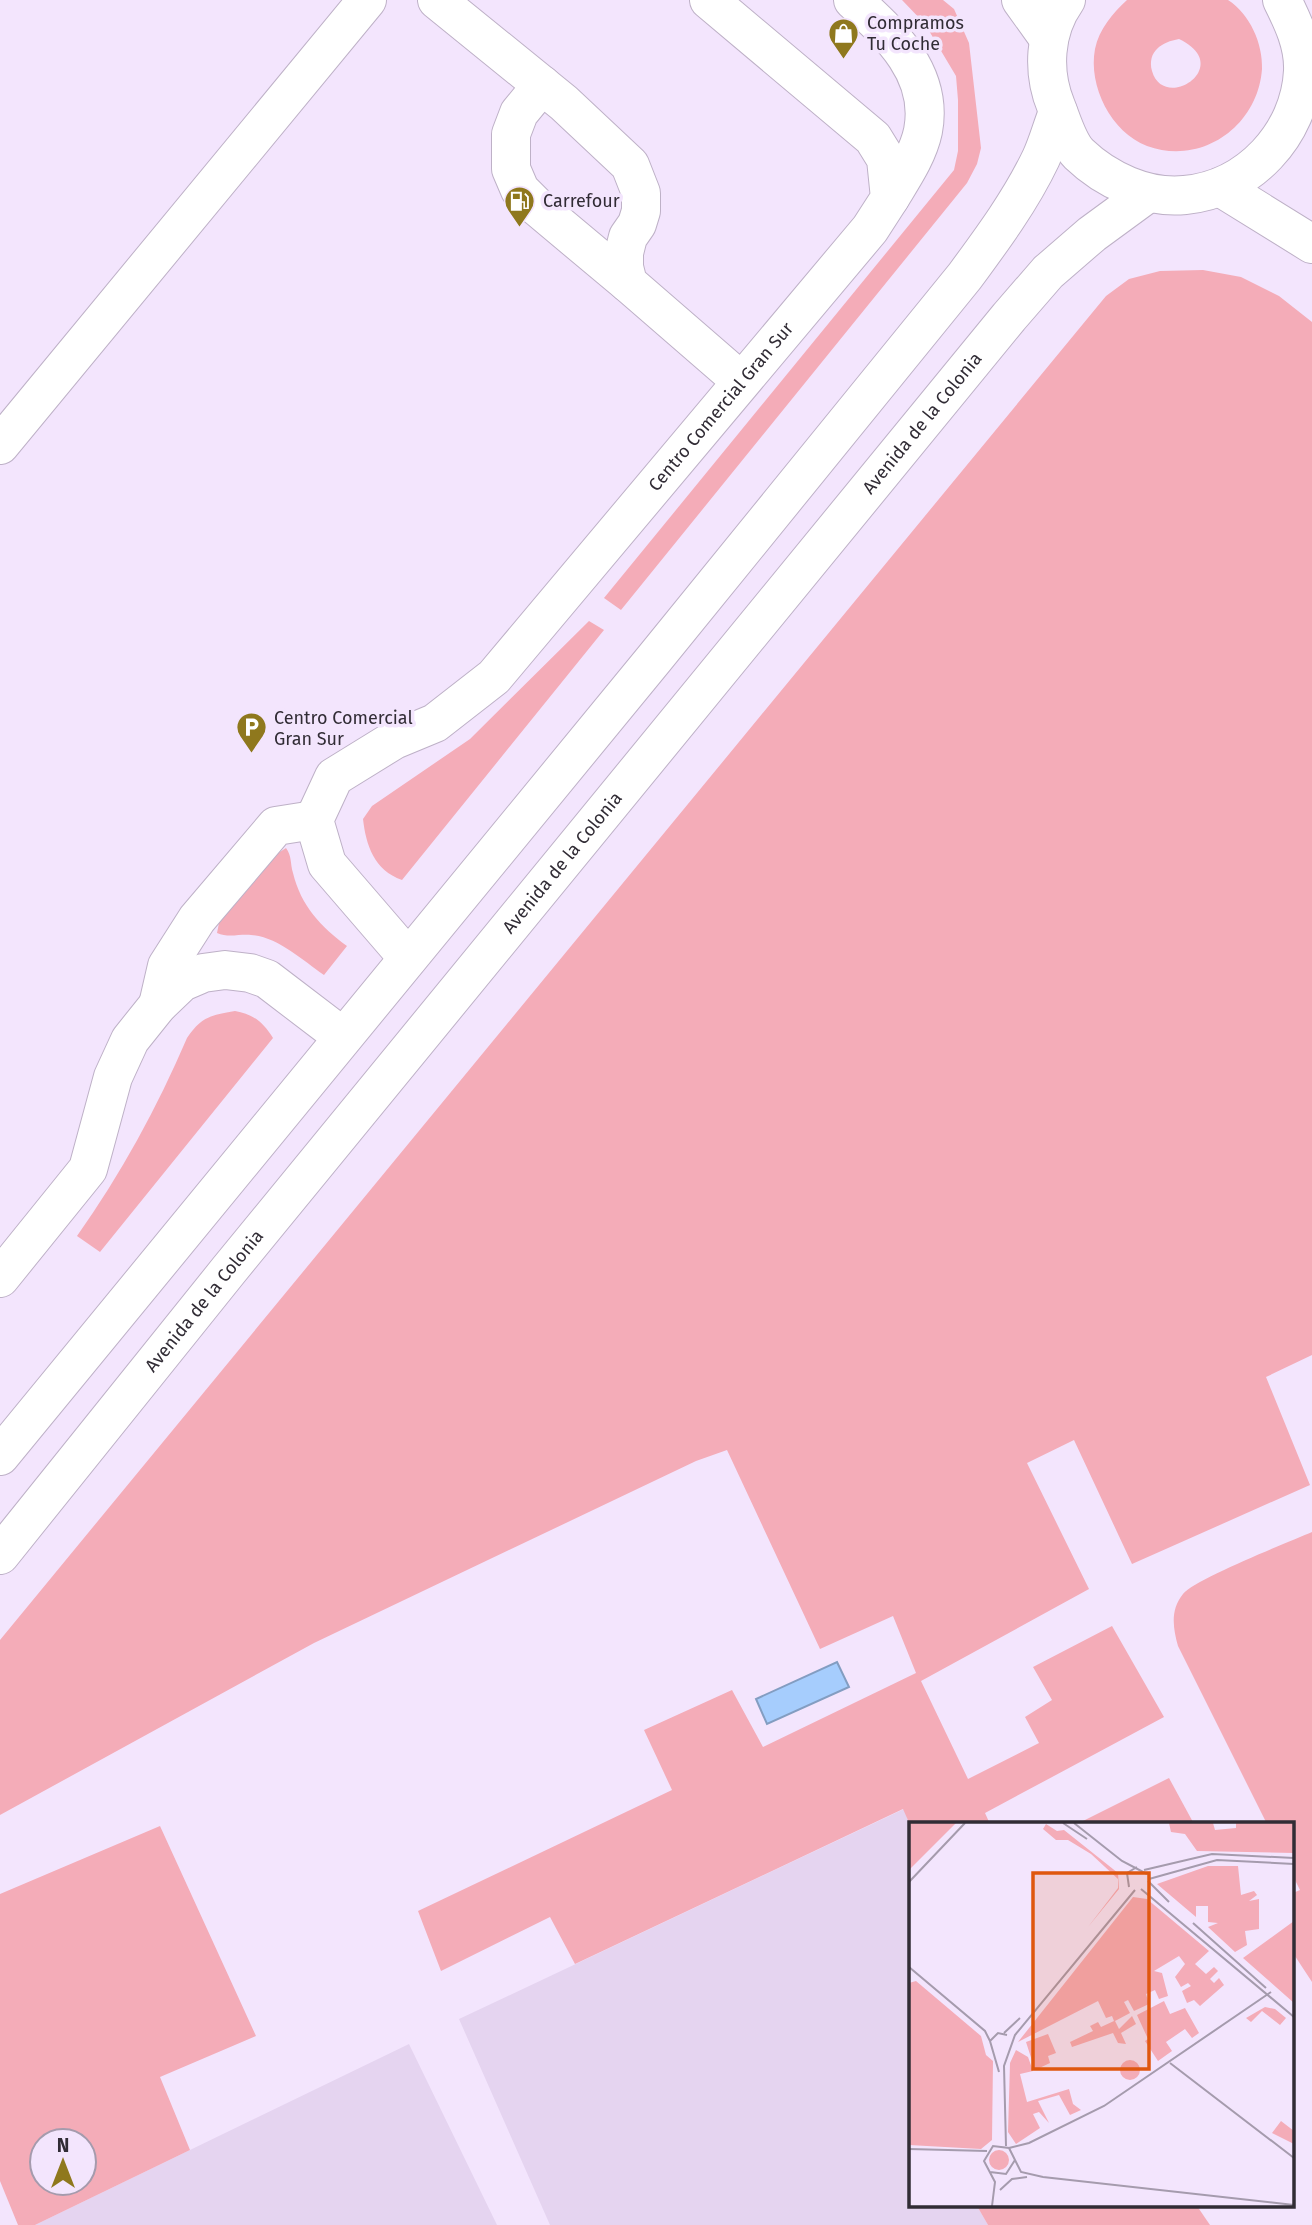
<svg xmlns="http://www.w3.org/2000/svg" width="1312" height="2225" font-family="'Fira Sans',sans-serif">
	<style>
		.built { fill: #e5d4f0 }
		.green { fill: #f4acb8; fill-rule: evenodd }
		.water { fill: #a6cdfd; stroke: #839dc1; stroke-width: 2 }
		.lines { fill: none; stroke-linecap: round; stroke-linejoin: round }
		.minor-casing { stroke: #beb1c7; stroke-width: 40 }
		.major-casing { stroke: #beb1c7; stroke-width: 40 }
		.minor { stroke: #fff; stroke-width: 38 }
		.major { stroke: #fff; stroke-width: 38 }
		.labels { text-anchor: middle; stroke-width: 7; stroke-linejoin: round; paint-order: stroke }
		.poi-label { font-size: 18px; fill: #312c35; stroke: #f3e5fd; text-anchor: start }
		.street-label { font-size: 18px; fill: #312c35; stroke: #f3e5fd }
		.inset-road { fill: none; stroke: #a59bad; stroke-width: 2 }
		.view { fill: #df570e; fill-opacity: 0.15; stroke: #df570e; stroke-width: 3.5 }
		.inset-edge { fill: none; stroke: #312c35; stroke-width: 3.5 }
	</style>
	<rect width="100%" height="100%" fill="#f3e5fd"/>
	<g class="built">
		<polygon points="904,1809 911,1827 911,2206 977,2206 988,2225 550,2225 459,2019"/>
		<polygon points="409,2044 497,2225 35,2225 190,2150"/>
	</g>
	<g class="green">
		<polygon points="902,0 943,0 954,9 969,43 981,148 977,164 967,183 621,610 604,598 954,170 958,151 958,100 956,76 925,24"/>
		<path d="M1127,0h101c22,14 35,44 34,69 -4,57 -60,97 -115,77 -36,-14 -59,-60 -52,-97 4,-20 18,-36 32,-49zM1179,39c57,27 -15,74 -27,32 -5,-20 10,-29 27,-32z"/>
		<polygon points="1203,270 1241,277 1279,296 1312,322 1312,1355 1266,1377 1310,1485 1132,1564 1074,1440 1027,1463 1089,1589 921,1681 968,1779 1039,1743 1025,1717 1052,1700 1033,1667 1112,1626 1164,1717 985,1813 990,1824 911,1824 911,1827 903,1809 575,1964 550,1917 441,1971 418,1911 672,1790 644,1730 732,1690 763,1747 916,1673 893,1616 820,1649 727,1450 696,1461 314,1643 0,1815 0,1640 1106,296 1129,279 1160,271"/>
		<path d="M589,621l15,9 -202,250c-28,-10 -36,-35 -39,-61l9,-13 98,-67z"/>
		<path d="M286,848c6,8 4,15 7,25 8,33 28,54 54,73l-23,29c-22,-15 -46,-38 -73,-40 -12,-1 -23,3 -34,-2l2,-10 53,-66z"/>
		<path d="M235,1011c18,3 28,11 38,27l-173,214 -23,-16c44,-62 80,-128 110,-198 14,-21 24,-23 48,-27z"/>
		<path d="M1312,1532v450l-19,-29v-60l7,-3 -7,-14v-52h-26l-89,-178c-5,-18 -8,-36 5,-52 12,-15 106,-52 129,-62z"/>
		<polygon points="1169,1778 1194,1824 1077,1824"/>
		<path d="M160,1826l96,210 -96,41 30,73 -155,75h-17l-18,-44v-287zM42,2141h42v42h-42z"/>
		<polygon points="977,2206 1197,2206 1210,2225 988,2225"/>
	</g>
	<polygon class="water" points="837,1662 849,1687 767,1724 756,1699"/>
	<g class="lines">
		<defs>
			<g id="minor">
				<polyline points="437,0 564,103 630,165 641,193 641,211 637,224 628,237 624,253 624,267 628,283 741,381"/>
				<path d="M853,0c38,34 81,74 70,131 -5,24 -21,47 -33,67"/>
				<polyline points="542,85 519,113 511,134 511,169 520,190 536,206 628,283"/>
				<polyline points="0,445 367,0"/>
				<path id="s1" d="M408,958l-81,-94 -13,-44 20,-43 60,-37 41,-17 59,-46 376,-448 20,-31 -4,-39 -13,-21 -164,-138"/>
				<polyline points="158,1005 167,966 197,919 276,826 314,820"/>
				<polyline points="0,1278 88,1169 113,1077 130,1040 158,1005 182,982 203,973 225,970 250,973 267,979 343,1037"/>
			</g>
			<g id="major">
				<polyline points="1021,0 1049,39"/>
				<path d="M1066,0c-22,31 -24,72 -10,106 6,15 12,37 23,48 27,26 68,45 106,41 64,-6 115,-61 118,-124 1,-26 -10,-49 -21,-71"/>
				<polyline points="1220,187 1312,244"/>
				<path d="M0,1456l654,-797 311,-383c28,-38 56,-76 76,-118 7,-15 11,-31 17,-46"/>
				<path id="s2" d="M0,1555l228,-284 781,-954 39,-45 44,-38 56,-41"/>
			</g>
		</defs>
		<use href="#minor" class="minor-casing"/>
		<use href="#major" class="major-casing"/>
		<use href="#minor" class="minor"/>
		<use href="#major" class="major"/>
	</g>
	<defs>
		<symbol id="shop-pin" viewBox="-11 -11 22 30"><path d="M0 17L-7.5 6A9.5 9.5 0 1 1 7.5 6Z" fill="#8f781d" stroke="#f3e5fd"/><path d="M-5-2.5h2.3a2.7 3.5 0 0 1 5.4 0H5L5.5 6h-11ZM-1.5-2.5h3a1.5 2.3 0 0 0-3 0Z" fill="#fff"/></symbol>
		<symbol id="fuel-pin" viewBox="-11 -11 22 30"><path d="M0 17L-7.5 6A9.5 9.5 0 1 1 7.5 6Z" fill="#8f781d" stroke="#f3e5fd"/><path d="M-5.5-6h7V0h2V4h1.3V-2.5L3-4.5l.8-.8L6-3V5H2.5V1h-1V6h-7ZM-4.2-4.7v3.2H.2V-4.7Z" fill="#fff"/></symbol>
		<symbol id="parking-pin" viewBox="-11 -11 22 30"><path d="M0 17L-7.5 6A9.5 9.5 0 1 1 7.5 6Z" fill="#8f781d" stroke="#f3e5fd"/><path d="M-3.5-5.5H1a3.5 3.5 0 0 1 0 7H-1V5.5H-3.5ZM-1-3.4V-.6H.8a1.4 1.4 0 0 0 0-2.8Z" fill="#fff"/></symbol>
	</defs>
	<g fill-rule="evenodd">
		<use href="#shop-pin" x="826" y="16" width="35" height="47"/>
		<use href="#fuel-pin" x="502" y="184" width="35" height="47"/>
		<use href="#parking-pin" x="234" y="710" width="35" height="47"/>
	</g>
	<g class="labels">
		<g class="poi-label">
			<text x="867" y="29">Compramos<tspan x="867" dy="21">Tu Coche</tspan></text>
			<text x="543" y="207">Carrefour</text>
			<text x="274" y="724">Centro Comercial<tspan x="274" dy="21">Gran Sur</tspan></text>
		</g>
		<g class="street-label">
			<text dy="6" stroke="none"><textPath href="#s1" startOffset="760">Centro Comercial Gran Sur</textPath></text>
			<text dy="6" stroke="none"><textPath href="#s2" startOffset="1460">Avenida de la Colonia</textPath></text>
			<text dy="6" stroke="none"><textPath href="#s2" startOffset="892">Avenida de la Colonia</textPath></text>
			<text dy="6" stroke="none"><textPath href="#s2" startOffset="326">Avenida de la Colonia</textPath></text>
		</g>
	</g>
	<g transform="translate(909 1822)">
		<rect width="385" height="385" fill="#f3e5fd"/>
		<path d="M0,1h47l-47,47zM260,1h44l2,7 21,-2v-5h58v30l-97,-2 -12,-17 -14,-2zM137,2l11,7 7,-1 54,43 1,16 -31,38 30,-39v-9l-27,-25 -23,-14h-12l-13,-11zM299,44h30l3,29 13,-4 3,4 -8,6 10,-2v30l-14,2 2,14 -12,7 -27,-25 10,-4 -10,-1v-16h-12v11l-39,-33zM224,75l14,2 62,52 -14,13 11,10 8,-7 4,4 -8,8 4,4 5,-5 5,7 -24,21 -6,-6 -7,3 -5,-12 9,-5 -3,-3 -7,4 -6,-10 10,-13 -6,-8 -25,15 8,2 6,23 -9,3 -4,-9 -9,4 3,10 -15,7 -6,-11 -4,2 6,11 -15,8 4,8 13,-13 4,8 -15,9 5,11 -8,-1 -5,-10 -41,14 -2,-5 23,-11 -3,-5 8,-4 3,5 13,-6 -2,-5 -6,2 -8,-17 -80,41zM385,99v82l-51,-45zM7,159l65,55 5,19 7,6 -1,79 -11,9 -72,-4v-162zM255,179l6,13 15,-6 14,25 -7,5 -7,-9 -19,13 6,9 -14,10 -13,-20 3,-2 -11,-24zM356,185l10,2 11,9 -6,7 -18,-14 -11,11 -5,-4zM139,212l8,19 -8,3 2,7 -15,7 -9,-28zM107,228l12,7 5,14 -13,3 7,28 42,-13 4,15 8,6 -11,5 -11,-20 -21,6 11,22 -10,-11 -6,2 7,14 -24,16 -8,-12 2,-69zM211 248a10 10 0 1 1 20 0a10 10 0 1 1-20 0ZM372,299l13,10v13l-22,-11zM80 338a10 10 0 1 1 20 0a10 10 0 1 1-20 0Z" fill="#f4acb8"/>
		<path class="inset-road" d="M154,1l24,16M165,1l48,38 25,13M235,48l68,-16 82,4M240,57l68,-19 77,4M239,59l21,21M0,60l56,-59M220,65l-2,-14 10,-6M232,67l153,128M284,101l73,65M0,145l76,64 5,10M95,211l16,-15M261,241l124,95M90,250l-9,-31 8,-8 9,2M97,324l-2,-80 11,-31 120,-145M100,326l20,-5 75,-37 167,-114M0,327l78,2M81,350l16,2 9,-14M134,355l251,28M91,368l12,-11 15,-2M83,384l3,-24 -11,-21 9,-15 16,2 12,24 22,5"/>
		<path class="view" d="M124,51h116v196h-116z"/>
		<rect width="385" height="385" class="inset-edge"/>
	</g>
	<g transform="translate(63 2162)"><circle r="33" fill="#f3e5fd" stroke="#a59bad" stroke-width="2"/>
	<path d="M0-5L12 26L0 18L-12 26Z" fill="#8f781d"/>
	<text y="-10" font-size="19" font-weight="bold" text-anchor="middle" fill="#312c35">N</text>
	</g>
</svg>
